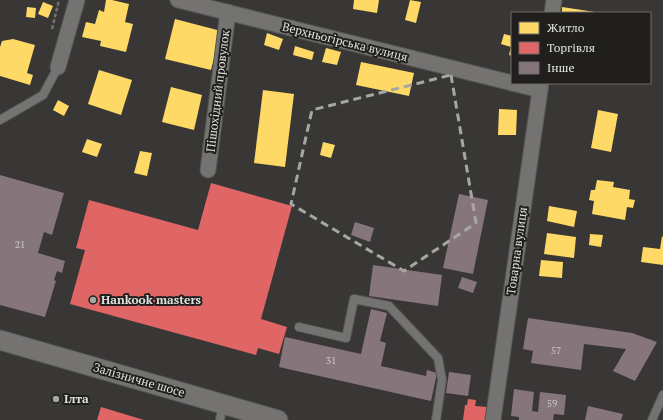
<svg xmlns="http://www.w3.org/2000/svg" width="663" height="420" font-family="'PT Serif',serif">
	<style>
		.homes { fill: #ffd966 }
		.shops { fill: #e06666 }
		.building { fill: #86757b }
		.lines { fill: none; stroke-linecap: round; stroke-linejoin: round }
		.service-casing { stroke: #565554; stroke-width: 10 }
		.minor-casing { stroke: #565554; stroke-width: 17 }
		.tertiary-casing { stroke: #565554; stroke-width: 21 }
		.path { stroke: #70706f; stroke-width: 2.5; stroke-dasharray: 4 2; stroke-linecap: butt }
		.service { stroke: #747371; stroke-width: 8 }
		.minor { stroke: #747371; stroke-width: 15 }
		.tertiary { stroke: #747371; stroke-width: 19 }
		.marked { fill: none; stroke: #a6a6a3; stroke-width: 3; stroke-dasharray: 8 5; stroke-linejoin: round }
		.poi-dot { fill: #a6a6a3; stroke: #201f1d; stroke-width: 1.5 }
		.labels { text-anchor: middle; stroke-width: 4; stroke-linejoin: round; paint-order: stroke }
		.number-label { font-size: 10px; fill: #cac6c5 }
		.street-label { font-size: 12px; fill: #e1e1de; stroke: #201f1d }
		.poi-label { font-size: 12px; font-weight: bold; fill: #e1e1de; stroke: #201f1d; text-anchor: start }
	</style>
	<rect width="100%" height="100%" fill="#383735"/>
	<g class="homes">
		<polygon points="106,0 112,0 129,4 125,22 133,24 126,52 100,46 101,41 82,37 86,22 95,24 99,10 104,12"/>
		<polygon points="354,0 379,0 377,13 353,9"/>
		<polygon points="410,0 421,2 416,23 405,20"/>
		<polygon points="43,2 53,6 48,18 38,14"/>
		<polygon points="27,7 36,8 35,18 26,17"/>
		<polygon points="562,7 595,12 595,13 562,13"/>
		<polygon points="175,19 221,31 211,70 165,59"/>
		<polygon points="267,33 283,39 279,50 264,45"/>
		<polygon points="504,34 512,36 512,56 509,55 511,47 501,44"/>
		<polygon points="13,39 35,45 27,73 33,75 30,85 0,76 0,47 2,41"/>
		<polygon points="295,46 314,52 312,60 293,55"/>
		<polygon points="326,48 341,52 337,65 322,62"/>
		<polygon points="361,62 414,73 409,96 356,85"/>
		<polygon points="99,70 132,80 121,115 88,104"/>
		<polygon points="171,87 202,95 194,130 162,122"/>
		<polygon points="263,90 294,94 285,167 254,163"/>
		<polygon points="58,100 69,106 64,116 53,110"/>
		<polygon points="499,109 517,110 516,135 498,135"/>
		<polygon points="598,110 618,114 611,152 591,148"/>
		<polygon points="87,139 102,144 97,157 82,152"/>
		<polygon points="323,142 335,145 331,158 320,155"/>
		<polygon points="140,151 152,153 147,176 134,173"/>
		<polygon points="597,180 614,182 613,187 630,190 629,199 635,200 633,208 627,207 625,220 592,214 594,201 589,200 591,190 595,190"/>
		<polygon points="549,206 577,211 574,227 547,221"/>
		<polygon points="547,233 576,237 574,258 544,254"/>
		<polygon points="590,234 603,235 601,247 589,245"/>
		<polygon points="662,236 663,237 663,265 641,262 643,247 660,249"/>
		<polygon points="541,260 563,262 562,278 539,276"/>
	</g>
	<g class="shops">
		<polygon points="211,183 292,206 261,319 287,327 279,354 258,348 256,355 70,304 85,250 76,248 89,200 198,230"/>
		<polygon points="468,399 476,400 475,406 487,407 485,420 463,420 465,405 467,405"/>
		<polygon points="101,407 144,420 97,420"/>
	</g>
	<g class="building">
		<polygon points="0,175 64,193 52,235 44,232 38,253 65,261 62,273 57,271 54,280 56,281 45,317 0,305"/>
		<polygon points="459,194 488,200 473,274 443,268"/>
		<polygon points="355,222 374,228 370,242 351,235"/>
		<polygon points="373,265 442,275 438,306 369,296"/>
		<polygon points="462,277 477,282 473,293 458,288"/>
		<polygon points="371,309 387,313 380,341 386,343 381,366 426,376 427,370 437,373 431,401 279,367 285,337 361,354"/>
		<polygon points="528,318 632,333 657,342 635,381 613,371 626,349 584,344 581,370 531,363 533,351 523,349"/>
		<polygon points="449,372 471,375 468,396 446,393"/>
		<polygon points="514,389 534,392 532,411 538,412 540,392 566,395 564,415 554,414 553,420 519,420 519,417 511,416"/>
		<polygon points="588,406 623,414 621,420 585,420"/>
	</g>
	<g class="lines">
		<defs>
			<g id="service">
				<polyline points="0,120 43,95 58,67"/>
				<polyline points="299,327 346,338 354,299 389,306 438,358 442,380 436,420"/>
				<polyline points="220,420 223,404"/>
				<polyline points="652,420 663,395"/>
			</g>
			<g id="minor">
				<polyline points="178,0 512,83"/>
				<polyline points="552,13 554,0"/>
				<polyline points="58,67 77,0"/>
				<polyline points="512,83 540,90"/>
				<polyline points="208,170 228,12"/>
				<polyline points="493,420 541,83"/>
			</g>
			<polyline id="tertiary" points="0,340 278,420"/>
		</defs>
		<use href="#service" class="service-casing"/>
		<use href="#minor" class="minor-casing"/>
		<use href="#tertiary" class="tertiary-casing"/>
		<polyline class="path" points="52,29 59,0"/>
		<use href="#service" class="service"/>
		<use href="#minor" class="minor"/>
		<use href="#tertiary" class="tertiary"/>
	</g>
	<path class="marked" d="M451,75l25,148 -72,48 -113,-67 21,-94z"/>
	<g class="poi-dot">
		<circle cx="93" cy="300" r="4"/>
		<circle cx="56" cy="399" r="4"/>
	</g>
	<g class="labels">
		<g class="number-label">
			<text x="20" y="248">21</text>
			<text x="556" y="354">57</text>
			<text x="331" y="364">31</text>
			<text x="552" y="407">59</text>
		</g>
		<g class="street-label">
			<text transform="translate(345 42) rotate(14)" y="4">Верхньогірська вулиця</text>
			<text transform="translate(218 91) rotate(-83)" y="4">Пішохідний провулок</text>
			<text transform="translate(517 251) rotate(-82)" y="4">Товарна вулиця</text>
			<text transform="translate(139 380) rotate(16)" y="4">Залізничне шосе</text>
		</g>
		<g class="poi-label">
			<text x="101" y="304">Hankook masters</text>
			<text x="64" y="403">Ілта</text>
		</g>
	</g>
	<rect x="511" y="12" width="140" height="72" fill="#201f1d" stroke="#6d6d6a"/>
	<rect x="519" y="22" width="20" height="12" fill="#ffd966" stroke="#6d6d6a"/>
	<text x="547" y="32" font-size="12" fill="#e1e1de">Житло</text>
	<rect x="519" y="42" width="20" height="12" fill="#e06666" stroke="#6d6d6a"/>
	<text x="547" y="52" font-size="12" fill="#e1e1de">Торгівля</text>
	<rect x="519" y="62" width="20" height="12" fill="#86757b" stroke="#6d6d6a"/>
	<text x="547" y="72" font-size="12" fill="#e1e1de">Інше</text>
</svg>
